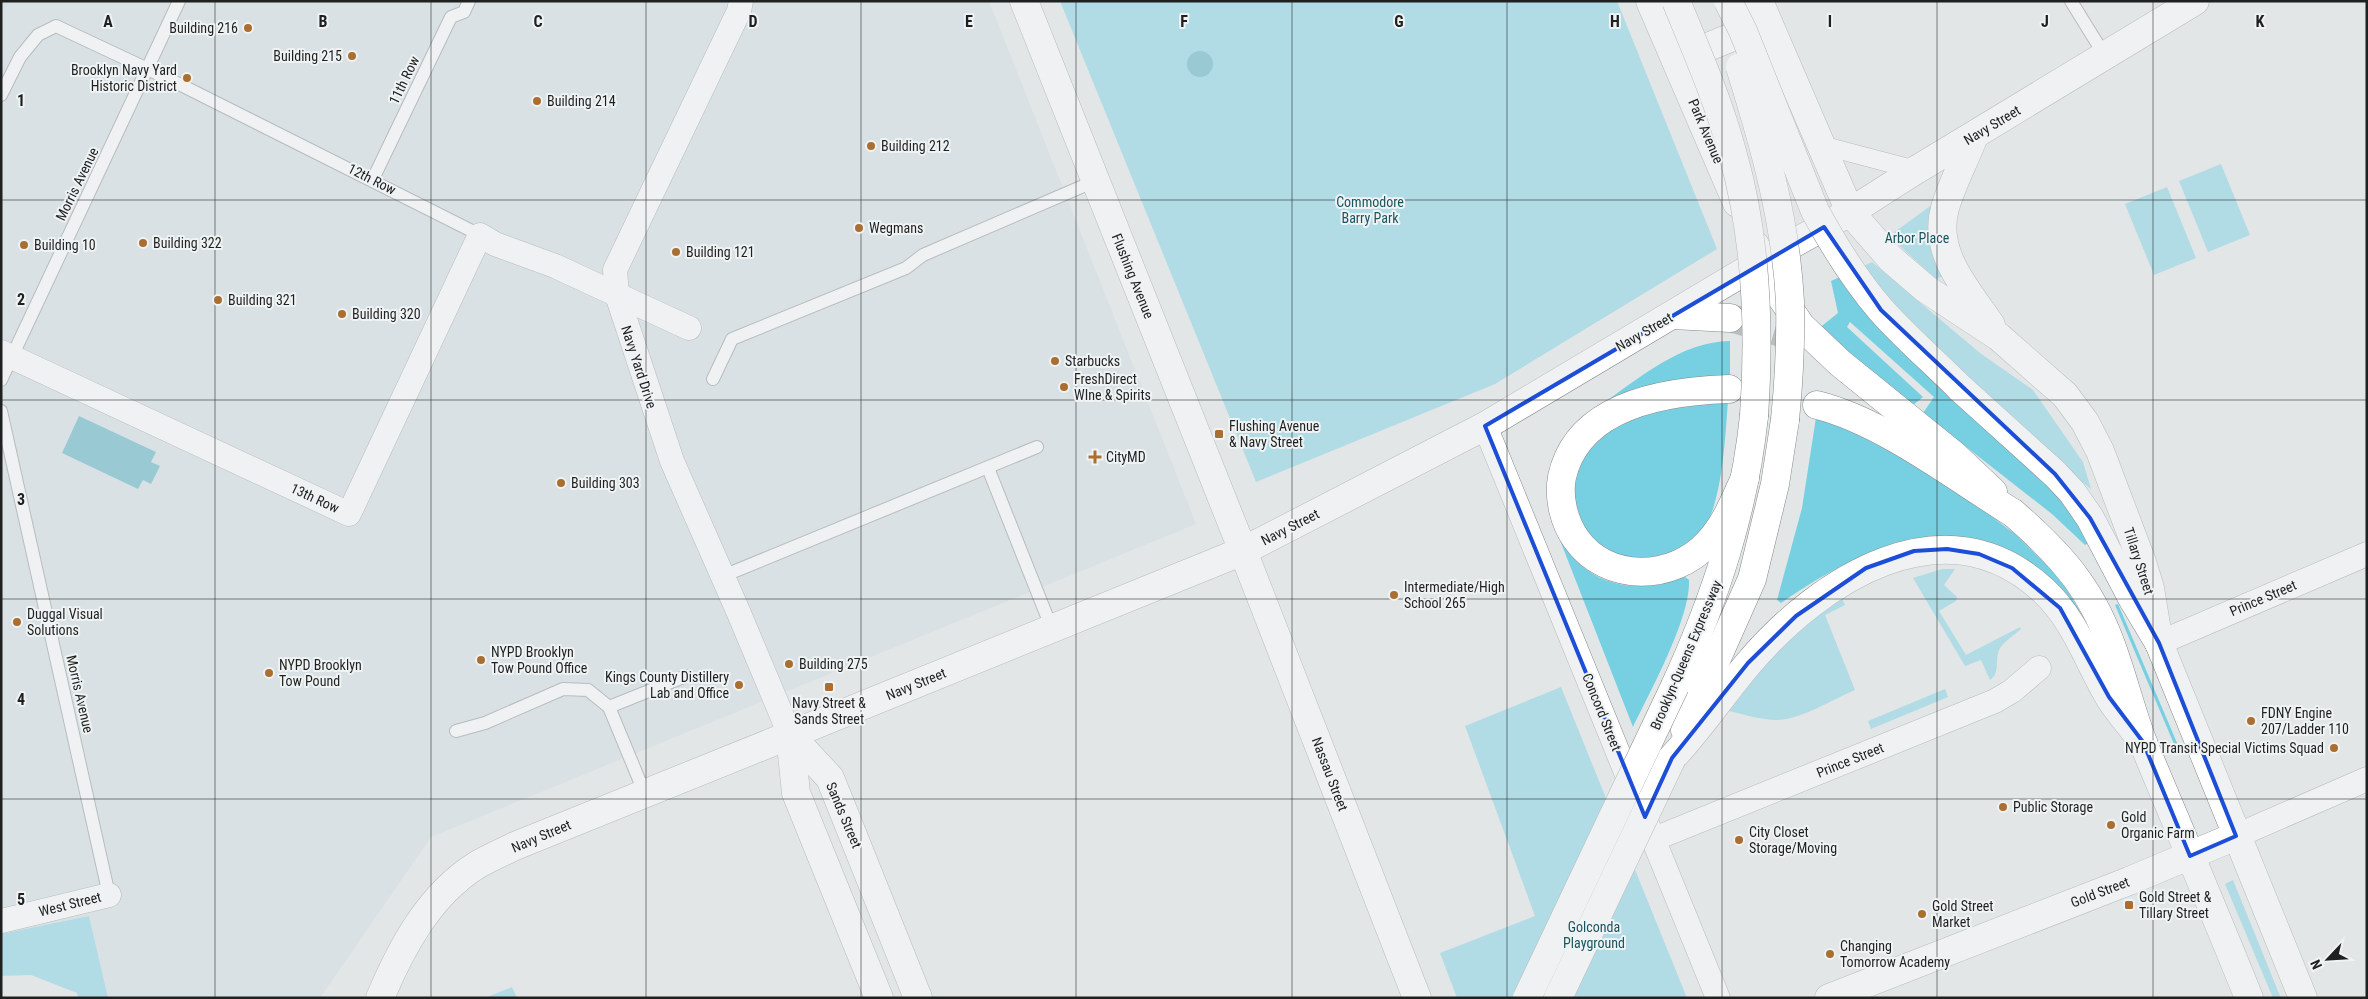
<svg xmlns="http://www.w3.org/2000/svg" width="2368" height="999" font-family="'Roboto Condensed',sans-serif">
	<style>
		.built { fill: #cfdcdf }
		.green { fill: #77d0e2 }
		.water { fill: #41a9bd }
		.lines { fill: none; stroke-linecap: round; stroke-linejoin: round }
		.secondary-tunnel { stroke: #bbbebf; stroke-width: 28; stroke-dasharray: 28 14; stroke-linecap: butt }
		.service-casing { stroke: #878a8b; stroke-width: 14 }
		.pedestrian-casing { stroke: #878a8b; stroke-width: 19 }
		.minor-casing { stroke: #878a8b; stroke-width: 25 }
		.tertiary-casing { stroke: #878a8b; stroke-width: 29 }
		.secondary-casing { stroke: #878a8b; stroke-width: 29 }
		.trunk-casing { stroke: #878a8b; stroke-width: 29 }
		.motorway-casing { stroke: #878a8b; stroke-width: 29 }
		.service { stroke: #fff; stroke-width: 12 }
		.pedestrian { stroke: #fff; stroke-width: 18 }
		.minor { stroke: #fff; stroke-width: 24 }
		.tertiary { stroke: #fff; stroke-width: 28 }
		.secondary { stroke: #fff; stroke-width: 28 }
		.trunk { stroke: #fff; stroke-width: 28 }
		.motorway { stroke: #fff; stroke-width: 28 }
		.motorway-bridge-casing { stroke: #878a8b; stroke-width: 29; stroke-linecap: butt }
		.motorway-bridge { stroke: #fff; stroke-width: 28 }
		.marked { fill: none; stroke: #1d4ed8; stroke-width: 4; stroke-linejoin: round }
		.grid { fill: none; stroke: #1f2020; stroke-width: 1; stroke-opacity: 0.55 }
		.poi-dot { fill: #aa6e31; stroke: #eff3f4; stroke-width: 2 }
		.labels { text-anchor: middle; stroke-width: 4; stroke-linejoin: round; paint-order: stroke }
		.poi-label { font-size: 14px; fill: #1f2020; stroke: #eff3f4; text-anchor: start }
		.street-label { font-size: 14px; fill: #1f2020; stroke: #eff3f4 }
		.park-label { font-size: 14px; fill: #1a545f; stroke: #eff3f4 }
		.grid-label { font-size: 16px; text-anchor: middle; font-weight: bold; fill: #1f2020; stroke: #eff3f4; stroke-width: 4; stroke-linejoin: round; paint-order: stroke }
	</style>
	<rect width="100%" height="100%" fill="#e2e6e7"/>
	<polygon class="built" points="1,1 989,1 1196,524 431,837 320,998 108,998 89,916 1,934"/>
	<g class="green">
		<polygon points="1060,1 1617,1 1717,249 1495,384 1256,482"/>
		<polygon points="2221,164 2250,235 2208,252 2179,181"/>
		<polygon points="2167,187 2196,258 2154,275 2125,204"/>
		<polygon points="1940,199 1945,275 1936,279 1889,236"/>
		<polygon points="1872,262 1980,353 2033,390 2083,462 2091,489 2062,467 2042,475 2076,517 2090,542 2085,545 2052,514 1923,413 1934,397 1850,322 1847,327 1923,397 1912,406 1818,329 1838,313 1831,281"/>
		<path d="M1730,341v37l-131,28c40,-27 80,-64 131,-65z"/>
		<path d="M1728,401c-3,36 -5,107 -29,135 -11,13 -24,17 -40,20 -6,2 -15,5 -22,5 -70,-8 -85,-99 -26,-134 31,-19 82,-22 117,-26z"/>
		<path d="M1817,411l122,65 77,59 33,32 16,20 13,21 21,42c-18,-24 -36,-55 -57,-77 -11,-12 -30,-21 -46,-26 -77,-26 -152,12 -215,56l-4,-3 25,-92z"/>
		<path d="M1556,530c7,10 14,22 22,32 27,28 72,30 106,14l5,4c2,37 -39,112 -56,147z"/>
		<path d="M1942,569h13l-11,16 13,12 -1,4 -17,10 27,44 54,-28 1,2c-7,6 -16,12 -21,19 -6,11 1,25 -10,32l-9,-20 -16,6 -52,-88z"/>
		<path d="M1841,597l4,8 -20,10 30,75c-24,10 -52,29 -78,30 -18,0 -37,-7 -53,-10l44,-55z"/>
		<polygon points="2118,604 2180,750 2177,751 2115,605"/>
		<polygon points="1561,687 1687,998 1457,998 1440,953 1535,916 1465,726"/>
		<polygon points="1945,689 1948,697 1871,729 1868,721"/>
		<polygon points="2233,880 2280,996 2281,998 2273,998 2225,884"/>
		<polygon points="89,916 108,998 78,998 77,993 31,975 1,976 1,934"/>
		<polygon points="512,987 517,998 485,998"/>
	</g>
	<g class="water">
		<circle cx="1200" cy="64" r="13"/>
		<polygon points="79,416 156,452 151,462 160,466 151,484 143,480 138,489 62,453"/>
	</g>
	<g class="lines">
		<polyline class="secondary-tunnel" points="1734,319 1778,332 1811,346"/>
		<defs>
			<g id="service">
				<polyline points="2071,1 2105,56"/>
				<polyline points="1,95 20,57 38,35 56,26 171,80 480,235"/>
				<polyline points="373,179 451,17 464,12 469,1"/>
				<polyline points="713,379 732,339 906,268 923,255 1095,181"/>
				<polyline points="1,380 179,1"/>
				<polyline points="1,411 109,895"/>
				<polyline points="988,468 1052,629"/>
				<polyline points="723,576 1037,447"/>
				<polyline points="609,707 686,676"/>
				<polyline points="456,731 485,723 563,689 588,690 609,707 645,794"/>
			</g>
			<polyline id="pedestrian" points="1821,145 1916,170"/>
			<g id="minor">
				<polyline points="741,1 739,11 615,270 617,295 672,461 738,611 790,735"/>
				<polyline points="1,352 349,514 480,235 495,244 555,266 689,328"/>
				<polyline points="1485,426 1718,998"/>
				<polyline points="2159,643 2367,554"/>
				<polyline points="2236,836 2367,779"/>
				<polyline points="1654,839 1995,701 2012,691 2039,668"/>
				<polyline points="1,921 109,895"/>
			</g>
			<path id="tertiary" d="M380,998c21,-50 49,-103 97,-133 12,-7 26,-13 38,-19l275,-111"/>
			<g id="secondary">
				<polyline points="1024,1 1243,551 1417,998"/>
				<polyline points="1650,1 1737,203"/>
				<polyline points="1759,1 1850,212 1891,259 1926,289 1999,337 2065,395 2085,422 2100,451 2142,562 2150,588 2159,643"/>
				<polyline points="1676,60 1764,24"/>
				<path d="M1974,136c-9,24 -22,47 -29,72 -13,45 23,83 46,117"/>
				<polyline points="1755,245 1779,294 1801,326 1840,363 1955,456 1993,492"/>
				<polyline points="1673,315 1730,318"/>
				<polyline points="790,735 1243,551 1485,426 1762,261 1850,212 1916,170 2195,1"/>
				<polyline points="790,735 830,778 918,998"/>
				<polyline points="790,735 796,793 879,998"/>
				<polyline points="1829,998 2129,881 2236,836"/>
			</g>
			<g id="trunk">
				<path d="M2013,513c51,44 82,80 103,146 10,29 17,58 28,86 35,84 71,168 105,253"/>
				<polyline points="2159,643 2303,998"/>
			</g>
			<g id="motorway">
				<polyline points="1960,388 2055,474 2072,492 2090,518 2132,598 2159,643"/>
				<path d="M1729,389c-63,2 -151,15 -167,88 -4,21 2,45 14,62 31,44 97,42 132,4 18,-19 26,-42 37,-65"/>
				<path d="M1817,405c65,16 138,72 196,108"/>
				<path d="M1675,686c40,-87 69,-174 79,-270"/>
				<polyline points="1685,730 1752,579 1775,484 1785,420"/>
				<path d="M1672,758c28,-30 50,-63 76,-94 71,-84 197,-166 296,-73 31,29 44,70 65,106 10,16 23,30 34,45"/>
			</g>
		</defs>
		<use href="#service" class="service-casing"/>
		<use href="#pedestrian" class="pedestrian-casing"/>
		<use href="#minor" class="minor-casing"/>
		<use href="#tertiary" class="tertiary-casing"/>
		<use href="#secondary" class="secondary-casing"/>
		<use href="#trunk" class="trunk-casing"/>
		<use href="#motorway" class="motorway-casing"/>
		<use href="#service" class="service"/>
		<use href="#pedestrian" class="pedestrian"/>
		<use href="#minor" class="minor"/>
		<use href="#tertiary" class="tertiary"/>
		<use href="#secondary" class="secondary"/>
		<use href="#trunk" class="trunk"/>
		<use href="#motorway" class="motorway"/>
		<defs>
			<g id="motorway-bridge">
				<path d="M1676,1c21,51 43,101 57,154 24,85 27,174 21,261"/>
				<path d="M1728,1l15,30 72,180c19,35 40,69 66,99 24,27 53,52 79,78"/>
				<path d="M1740,67c24,77 46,154 50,235 1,39 -1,78 -5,118"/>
				<polyline points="1527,998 1675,686"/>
				<polyline points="1558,998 1672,758"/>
			</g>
		</defs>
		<use href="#motorway-bridge" class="motorway-bridge-casing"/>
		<use href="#motorway-bridge" class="motorway-bridge"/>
	</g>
	<path d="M0 0H2368V999H0ZM1824,227l57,83 174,164 35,44 69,125 77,193 -46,20 -47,-114 -34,-45 -49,-89 -48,-40 -33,-14 -32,-5 -33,2 -48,17 -70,48 -48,47 -76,95 -27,59 -160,-391z" fill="#e2e6e7" fill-opacity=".55" fill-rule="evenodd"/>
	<path class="marked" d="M1824,227l57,83 174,164 35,44 69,125 77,193 -46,20 -47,-114 -34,-45 -49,-89 -48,-40 -33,-14 -32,-5 -33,2 -48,17 -70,48 -48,47 -76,95 -27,59 -160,-391z"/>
	<path class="grid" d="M215,1v997M431,1v997M646,1v997M861,1v997M1076,1v997M1292,1v997M1507,1v997M1722,1v997M1937,1v997M2153,1v997M1,200h2366M1,400h2366M1,599h2366M1,799h2366"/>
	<g class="poi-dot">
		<circle cx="248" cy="28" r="5"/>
		<circle cx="352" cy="56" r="5"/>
		<circle cx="187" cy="78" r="5"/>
		<circle cx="537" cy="101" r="5"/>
		<circle cx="871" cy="146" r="5"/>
		<circle cx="859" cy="228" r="5"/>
		<circle cx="143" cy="243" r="5"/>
		<circle cx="24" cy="245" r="5"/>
		<circle cx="676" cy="252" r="5"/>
		<circle cx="218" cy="300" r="5"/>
		<circle cx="342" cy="314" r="5"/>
		<circle cx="1055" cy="361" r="5"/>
		<circle cx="1064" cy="387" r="5"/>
		<rect x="1214" y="429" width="10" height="10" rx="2.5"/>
		<path d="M1092.5 449.5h5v5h5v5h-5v5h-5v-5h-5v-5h5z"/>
		<circle cx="561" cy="483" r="5"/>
		<circle cx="1394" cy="595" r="5"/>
		<circle cx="17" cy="622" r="5"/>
		<circle cx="481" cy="660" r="5"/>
		<circle cx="789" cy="664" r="5"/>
		<circle cx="269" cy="673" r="5"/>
		<circle cx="739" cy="685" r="5"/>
		<rect x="824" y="682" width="10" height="10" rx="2.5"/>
		<circle cx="2251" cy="721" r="5"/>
		<circle cx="2334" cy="748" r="5"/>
		<circle cx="2003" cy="807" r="5"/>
		<circle cx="2111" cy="825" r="5"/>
		<circle cx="1739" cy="840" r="5"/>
		<rect x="2124" y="900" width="10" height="10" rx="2.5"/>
		<circle cx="1922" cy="914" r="5"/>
		<circle cx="1830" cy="954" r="5"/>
	</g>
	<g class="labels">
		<g class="poi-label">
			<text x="238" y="33" text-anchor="end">Building 216</text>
			<text x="342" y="61" text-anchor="end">Building 215</text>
			<text x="177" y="75" text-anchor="end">Brooklyn Navy Yard<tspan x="177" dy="16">Historic District</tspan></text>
			<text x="547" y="106">Building 214</text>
			<text x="881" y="151">Building 212</text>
			<text x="869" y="233">Wegmans</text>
			<text x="153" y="248">Building 322</text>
			<text x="34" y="250">Building 10</text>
			<text x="686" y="257">Building 121</text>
			<text x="228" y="305">Building 321</text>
			<text x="352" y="319">Building 320</text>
			<text x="1065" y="366">Starbucks</text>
			<text x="1074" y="384">FreshDirect<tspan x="1074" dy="16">WIne &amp; Spirits</tspan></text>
			<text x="1229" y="431">Flushing Avenue<tspan x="1229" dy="16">&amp; Navy Street</tspan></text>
			<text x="1106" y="462">CityMD</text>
			<text x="571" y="488">Building 303</text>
			<text x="1404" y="592">Intermediate/High<tspan x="1404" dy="16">School 265</tspan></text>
			<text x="27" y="619">Duggal Visual<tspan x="27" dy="16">Solutions</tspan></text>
			<text x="491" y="657">NYPD Brooklyn<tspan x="491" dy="16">Tow Pound Office</tspan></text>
			<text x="799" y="669">Building 275</text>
			<text x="279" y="670">NYPD Brooklyn<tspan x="279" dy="16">Tow Pound</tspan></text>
			<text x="729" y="682" text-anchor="end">Kings County Distillery<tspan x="729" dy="16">Lab and Office</tspan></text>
			<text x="829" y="708" text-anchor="middle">Navy Street &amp;<tspan x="829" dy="16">Sands Street</tspan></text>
			<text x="2261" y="718">FDNY Engine<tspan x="2261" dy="16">207/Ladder 110</tspan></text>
			<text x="2324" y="753" text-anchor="end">NYPD Transit Special Victims Squad</text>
			<text x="2013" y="812">Public Storage</text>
			<text x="2121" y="822">Gold<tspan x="2121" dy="16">Organic Farm</tspan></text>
			<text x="1749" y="837">City Closet<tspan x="1749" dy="16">Storage/Moving</tspan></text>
			<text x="2139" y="902">Gold Street &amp;<tspan x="2139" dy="16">Tillary Street</tspan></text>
			<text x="1932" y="911">Gold Street<tspan x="1932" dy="16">Market</tspan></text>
			<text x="1840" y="951">Changing<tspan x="1840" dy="16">Tomorrow Academy</tspan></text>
		</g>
		<g class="street-label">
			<text transform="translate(404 80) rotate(-64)" y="5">11th Row</text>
			<text transform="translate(1992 125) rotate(-31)" y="5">Navy Street</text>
			<text transform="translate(1706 131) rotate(67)" y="5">Park Avenue</text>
			<text transform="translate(372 179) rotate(27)" y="5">12th Row</text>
			<text transform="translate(77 184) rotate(-64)" y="5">Morris Avenue</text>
			<text transform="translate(1133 276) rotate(68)" y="5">Flushing Avenue</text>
			<text transform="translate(1644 332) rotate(-30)" y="5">Navy Street</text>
			<text transform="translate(639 367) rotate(72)" y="5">Navy Yard Drive</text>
			<text transform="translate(315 498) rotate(25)" y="5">13th Row</text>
			<text transform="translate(1290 527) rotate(-27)" y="5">Navy Street</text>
			<text transform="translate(2139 561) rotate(72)" y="5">Tillary Street</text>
			<text transform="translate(2263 598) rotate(-23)" y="5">Prince Street</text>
			<text transform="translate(1686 655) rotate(-67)" y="5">Brooklyn-Queens Expressway</text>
			<text transform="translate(916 684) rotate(-22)" y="5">Navy Street</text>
			<text transform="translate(80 694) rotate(77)" y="5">Morris Avenue</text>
			<text transform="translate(1602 712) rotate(68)" y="5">Concord Street</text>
			<text transform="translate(1850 760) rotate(-22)" y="5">Prince Street</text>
			<text transform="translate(1330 774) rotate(69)" y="5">Nassau Street</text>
			<text transform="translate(844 815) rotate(67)" y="5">Sands Street</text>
			<text transform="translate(541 836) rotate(-23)" y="5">Navy Street</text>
			<text transform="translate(2100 892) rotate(-21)" y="5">Gold Street</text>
			<text transform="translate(70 904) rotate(-14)" y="5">West Street</text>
		</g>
		<g class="park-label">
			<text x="1370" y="207">Commodore<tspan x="1370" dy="16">Barry Park</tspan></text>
			<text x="1917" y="243">Arbor Place</text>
			<text x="1594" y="932">Golconda<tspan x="1594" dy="16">Playground</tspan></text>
		</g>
	</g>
	<g class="grid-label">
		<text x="108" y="27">A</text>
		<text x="323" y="27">B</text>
		<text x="538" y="27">C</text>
		<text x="753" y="27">D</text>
		<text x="969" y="27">E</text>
		<text x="1184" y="27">F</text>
		<text x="1399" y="27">G</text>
		<text x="1615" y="27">H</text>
		<text x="1830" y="27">I</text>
		<text x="2045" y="27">J</text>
		<text x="2260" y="27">K</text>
		<text x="21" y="106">1</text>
		<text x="21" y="305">2</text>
		<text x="21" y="505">3</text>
		<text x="21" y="705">4</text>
		<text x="21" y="905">5</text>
	</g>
	<rect width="2368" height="999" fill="none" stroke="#1f2020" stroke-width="5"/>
	<g transform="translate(2328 959) rotate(245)" stroke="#eff3f4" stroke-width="4" paint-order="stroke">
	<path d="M0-4L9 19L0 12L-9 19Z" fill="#1f2020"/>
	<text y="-8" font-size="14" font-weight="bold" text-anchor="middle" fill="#1f2020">N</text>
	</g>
</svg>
